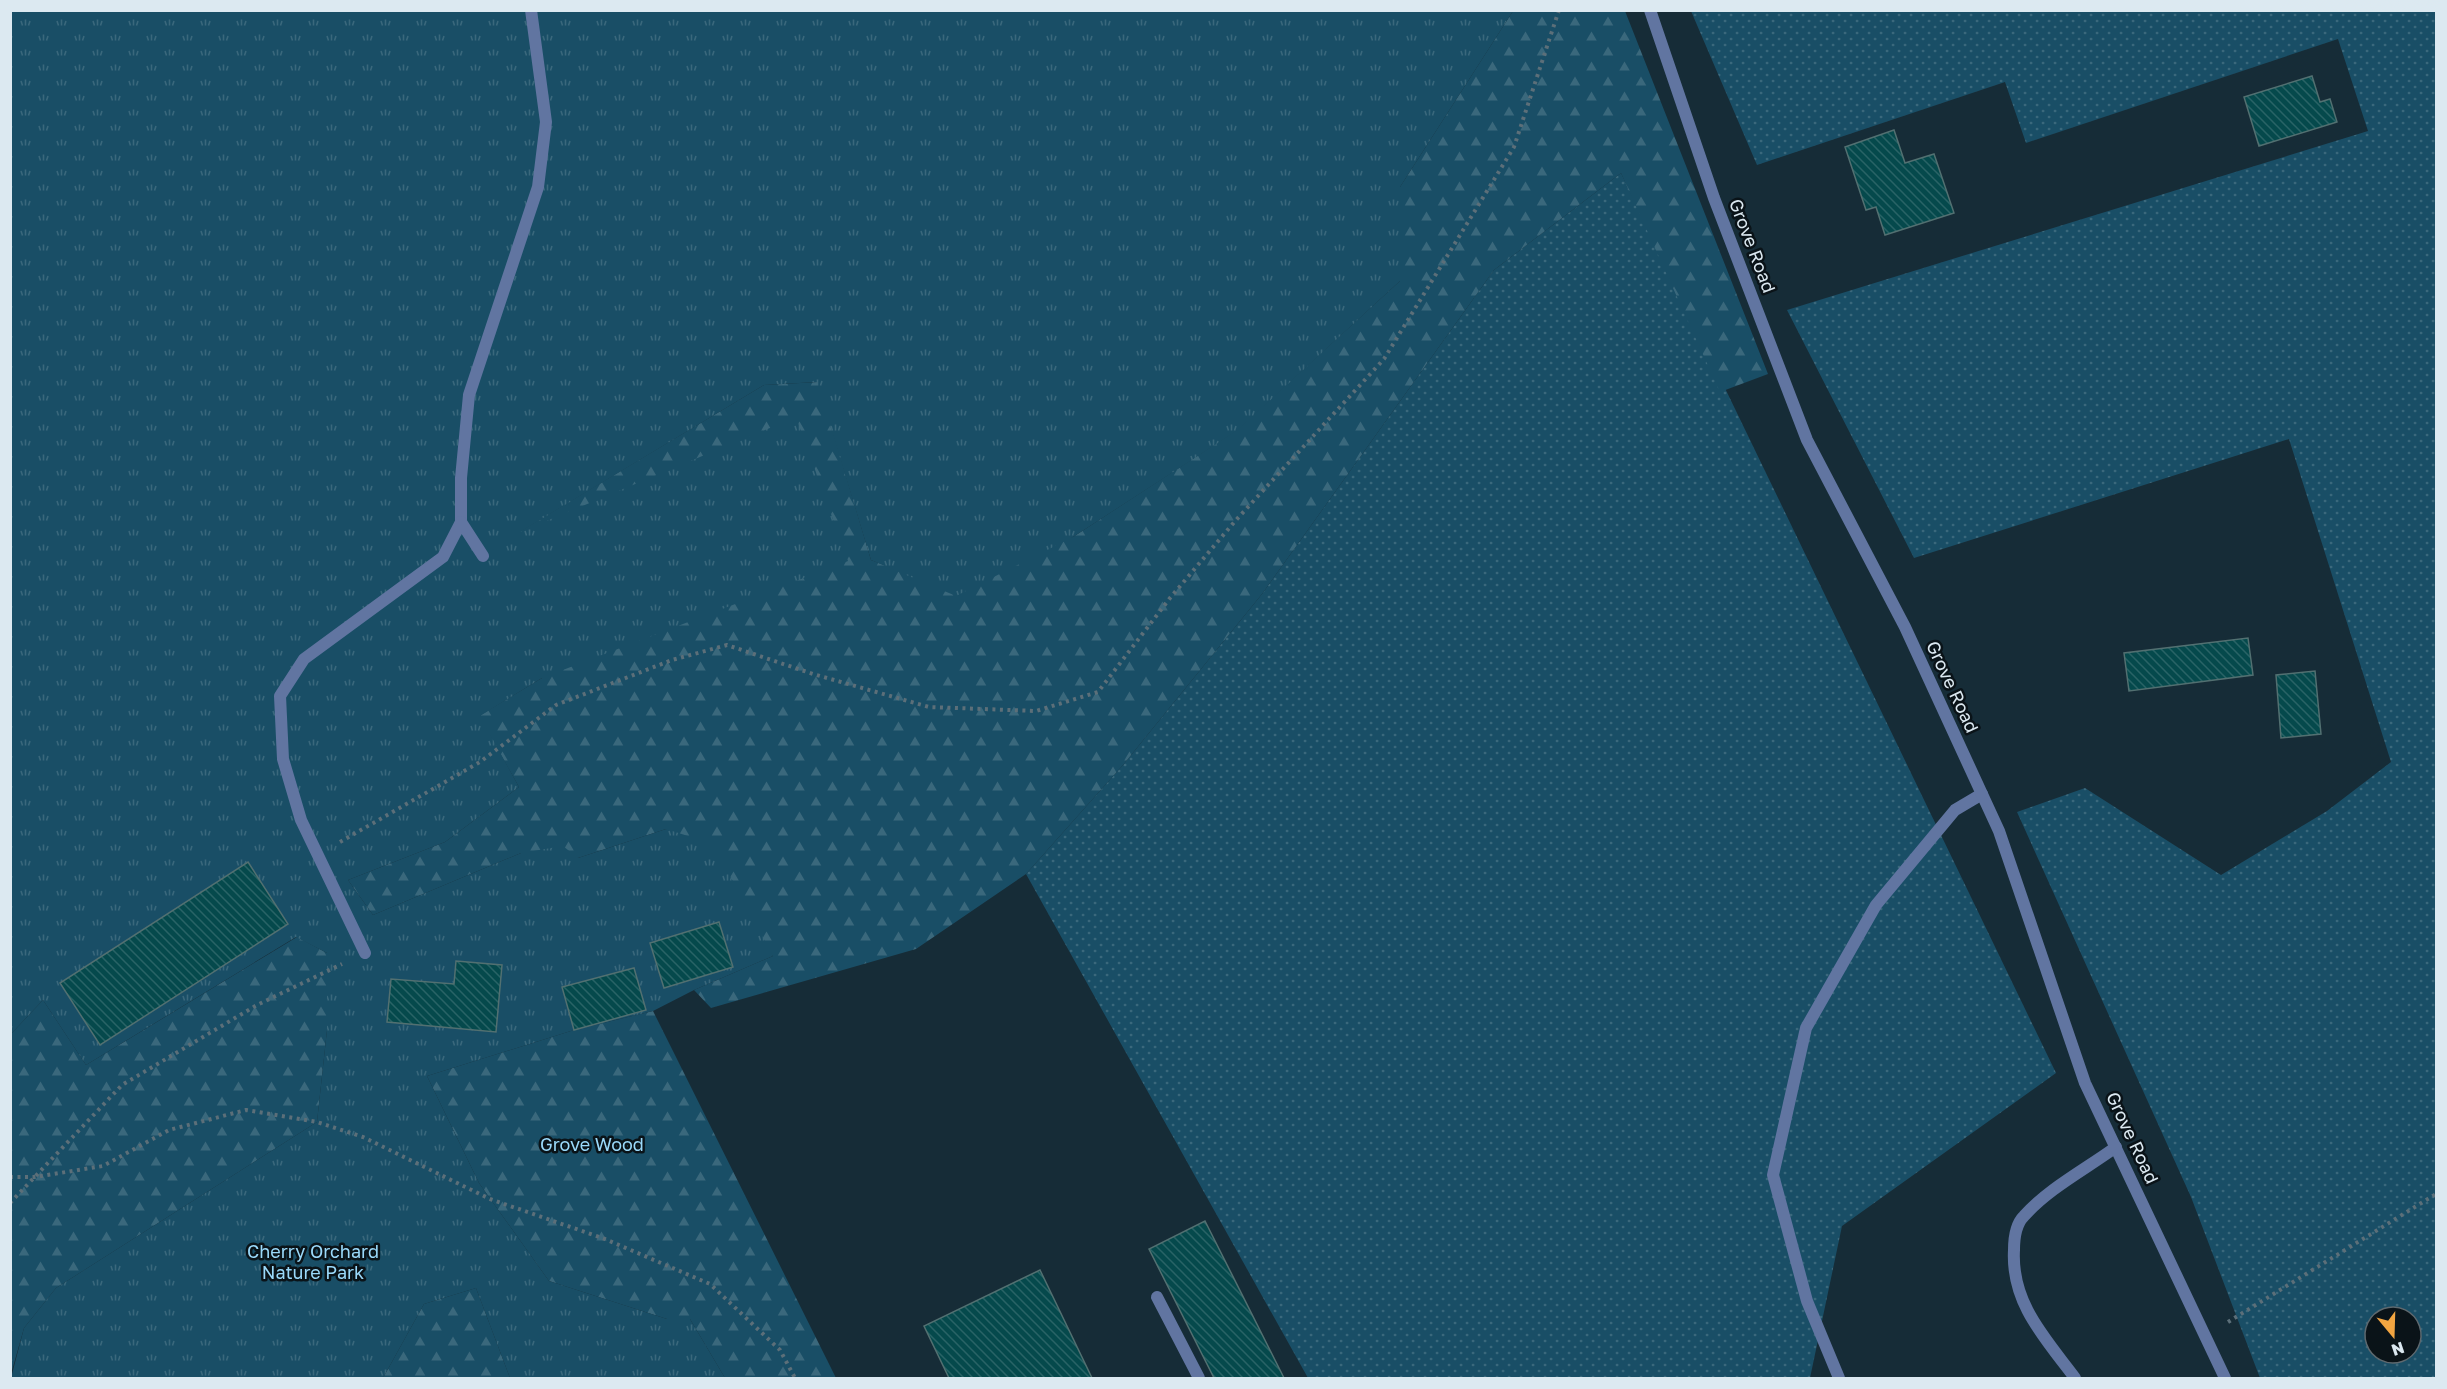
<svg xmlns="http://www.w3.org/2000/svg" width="2447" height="1389" font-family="'Golos Text',sans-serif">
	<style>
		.grass { fill: url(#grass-dots); fill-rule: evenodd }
		.forest { fill: url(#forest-firs) }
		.park { fill: url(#park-tufts) }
		.building { fill: url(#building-back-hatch); stroke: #527071; stroke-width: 1.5 }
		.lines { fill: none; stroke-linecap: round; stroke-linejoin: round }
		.path { stroke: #5c6f79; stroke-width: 4; stroke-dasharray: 3 4.5; stroke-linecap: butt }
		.service { stroke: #6175a1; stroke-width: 12 }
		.minor { stroke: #6175a1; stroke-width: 12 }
		.labels { text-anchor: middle; stroke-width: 5; stroke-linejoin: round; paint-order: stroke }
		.street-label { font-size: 18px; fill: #dce9f1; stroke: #0a1318 }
		.park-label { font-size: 18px; fill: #9ad9fa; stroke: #0a1318 }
	</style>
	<defs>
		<pattern id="grass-dots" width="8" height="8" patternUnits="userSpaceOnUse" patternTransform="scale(1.5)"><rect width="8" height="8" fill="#194e66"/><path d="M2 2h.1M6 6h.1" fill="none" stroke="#3a687c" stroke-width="1.8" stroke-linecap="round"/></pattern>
		<pattern id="forest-firs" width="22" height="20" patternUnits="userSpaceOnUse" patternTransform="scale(1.5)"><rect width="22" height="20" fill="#194e66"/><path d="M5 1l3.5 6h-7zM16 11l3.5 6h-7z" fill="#3a687c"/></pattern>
		<pattern id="park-tufts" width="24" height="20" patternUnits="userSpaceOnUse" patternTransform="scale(1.5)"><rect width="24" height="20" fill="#194e66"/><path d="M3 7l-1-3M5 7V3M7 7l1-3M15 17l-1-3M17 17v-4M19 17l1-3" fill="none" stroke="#3a687c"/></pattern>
		<pattern id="building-back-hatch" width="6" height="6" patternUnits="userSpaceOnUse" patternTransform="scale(1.5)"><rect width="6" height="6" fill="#05494c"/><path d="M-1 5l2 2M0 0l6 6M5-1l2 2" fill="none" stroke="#296366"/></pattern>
	</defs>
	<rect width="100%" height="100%" fill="#162c37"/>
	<g class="grass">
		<path d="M1691,11h745v1367h-176l-69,-181 -174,-385 68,-24 136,87 106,-64 64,-49 -102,-323 -375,119 -127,-248 581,-179 -30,-92 -312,104 -21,-61 -248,83zM2375,1317h36v36h-36z"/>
		<polygon points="1621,173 2056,1073 1842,1226 1810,1378 1308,1378 1026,874 1123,765 1262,594 1494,270"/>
	</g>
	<g class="forest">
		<polygon points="1513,11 1625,11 1768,374 1720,392 1621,173 1494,270 1262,594 1123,765 1026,874 916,949 711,1008 694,990 773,956 666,829 578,858 521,853 373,915 348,880 445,842 519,787 479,716 542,678 514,535 764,385 818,382 871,560 897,570 1073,537 1237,430 1400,281 1400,187"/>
		<polygon points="297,937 327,953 327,1030 317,1122 56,1288 24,1328 11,1374 11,1034 43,1000 86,1065"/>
		<polygon points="653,1011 836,1378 725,1378 690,1319 667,1319 549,1281 479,1183 427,1076 574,1030"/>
		<polygon points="476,1288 510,1378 383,1378 424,1304"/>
	</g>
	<polygon class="park" points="11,11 1513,11 1400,187 1400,281 1238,430 1073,537 956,596 871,560 817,382 764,385 520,532 796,417 848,561 542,678 480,716 519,787 445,842 348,880 373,915 521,853 563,846 578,858 666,829 713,844 773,956 694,990 653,1011 574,1030 427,1076 479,1183 549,1281 667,1319 690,1319 725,1378 510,1378 476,1288 424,1304 383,1378 11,1378 24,1328 56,1288 317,1122 327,1030 327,953 296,937 86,1065 43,1000 11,1034"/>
	<g class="building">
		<polygon points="2312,76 2320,102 2330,99 2337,122 2259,146 2244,97"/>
		<polygon points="1894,130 1905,163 1934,154 1954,213 1885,235 1876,207 1866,210 1845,147"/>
		<polygon points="2248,638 2253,675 2129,691 2124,653"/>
		<polygon points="2315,671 2321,734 2281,738 2276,675"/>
		<polygon points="248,862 288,924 100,1045 60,983"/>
		<polygon points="719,922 733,967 664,988 650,943"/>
		<polygon points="456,961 502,965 496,1032 387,1022 391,979 454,984"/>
		<polygon points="634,968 646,1010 574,1030 562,987"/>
		<polygon points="1205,1221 1284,1378 1214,1378 1149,1249"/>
		<polygon points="1040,1270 1092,1378 949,1378 924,1326"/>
	</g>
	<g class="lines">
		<g class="path">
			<polyline points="340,842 480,762 556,705 672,660 727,645 813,674 929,707 1036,711 1098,692 1170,598 1236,520 1384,359 1514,147 1559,10"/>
			<polyline points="10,1177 35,1177 103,1166 169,1130 246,1110 317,1122 363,1137 490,1199 605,1239 710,1284 780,1350 795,1378"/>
			<polyline points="10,1203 122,1085 257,1005 342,964"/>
			<polyline points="2228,1322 2436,1194"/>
		</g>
		<g class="service">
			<polyline points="461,522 461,478 469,395 538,187 546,122 531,10"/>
			<polyline points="365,953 301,820 283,759 280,696 304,659 443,557 461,522 483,556"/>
			<polyline points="1157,1297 1199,1378"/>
			<polyline points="1839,1378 1807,1301 1773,1175 1806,1028 1876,905 1955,810 1982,794"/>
			<path d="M2075,1378c-30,-40 -64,-75 -61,-128 0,-11 2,-26 10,-34 25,-28 62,-47 92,-69"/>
		</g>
		<polyline class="minor" points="1650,10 1714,198 1807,440 1905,627 1999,831 2085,1083 2225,1378"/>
	</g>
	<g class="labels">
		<g class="street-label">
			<text transform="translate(1752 246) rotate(69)" y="6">Grove Road</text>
			<text transform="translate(1952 687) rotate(65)" y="6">Grove Road</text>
			<text transform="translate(2132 1138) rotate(65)" y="6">Grove Road</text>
		</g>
		<g class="park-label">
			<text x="592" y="1151">Grove Wood</text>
			<text x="313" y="1258">Cherry Orchard<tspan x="313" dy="21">Nature Park</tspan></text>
		</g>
	</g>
	<rect width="2447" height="1389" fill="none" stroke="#dce9f1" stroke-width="24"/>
	<g transform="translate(2393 1335) rotate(161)"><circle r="28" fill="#0a1318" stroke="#5e696f" stroke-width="1.5"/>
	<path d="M0-4.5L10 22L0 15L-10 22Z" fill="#f2a541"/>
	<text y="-9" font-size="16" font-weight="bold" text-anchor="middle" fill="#dce9f1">N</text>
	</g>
</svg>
